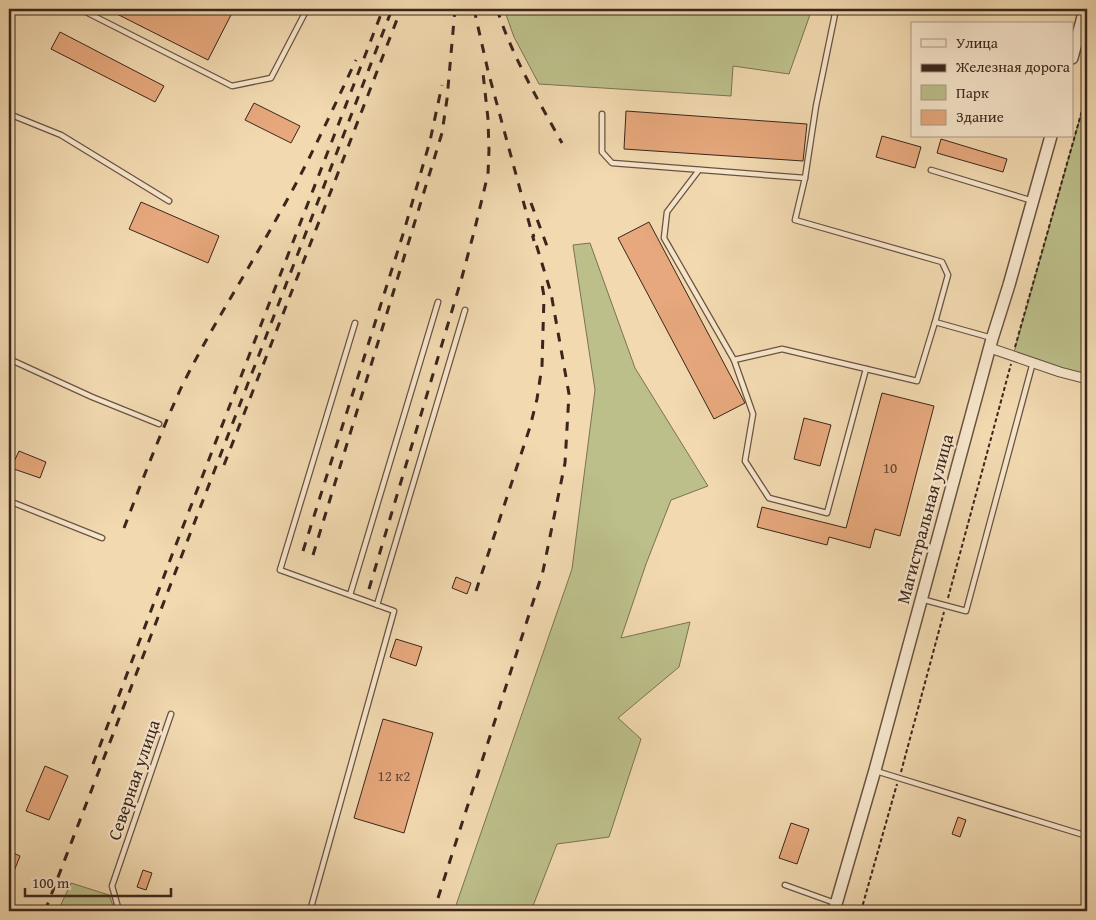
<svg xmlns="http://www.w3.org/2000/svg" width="1096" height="920" font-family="'Gentium Book Plus',serif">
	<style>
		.green { fill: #bcbf8a; stroke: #7b7253 }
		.building { fill: #e6a87c; stroke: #3a261c }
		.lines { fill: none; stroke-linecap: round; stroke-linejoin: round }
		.service-casing { stroke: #685341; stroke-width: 7 }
		.minor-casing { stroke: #685341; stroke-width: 11 }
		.tertiary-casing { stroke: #685341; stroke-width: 14 }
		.path { stroke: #3a261c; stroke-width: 2; stroke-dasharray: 4 2.5; stroke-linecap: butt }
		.service { stroke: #f7e6cc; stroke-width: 4.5 }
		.minor { stroke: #f7e6cc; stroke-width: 9 }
		.tertiary { stroke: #f7e6cc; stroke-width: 11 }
		.rail { stroke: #3a261c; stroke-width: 3; stroke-dasharray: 9 9; stroke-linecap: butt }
		.labels { text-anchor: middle; stroke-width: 4.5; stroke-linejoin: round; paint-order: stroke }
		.number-label { font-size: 15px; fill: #654634 }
		.street-label { font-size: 18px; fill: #3a261c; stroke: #f7e6cc }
	</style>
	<rect width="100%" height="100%" fill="#f2d9b0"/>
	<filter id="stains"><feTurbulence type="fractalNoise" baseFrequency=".004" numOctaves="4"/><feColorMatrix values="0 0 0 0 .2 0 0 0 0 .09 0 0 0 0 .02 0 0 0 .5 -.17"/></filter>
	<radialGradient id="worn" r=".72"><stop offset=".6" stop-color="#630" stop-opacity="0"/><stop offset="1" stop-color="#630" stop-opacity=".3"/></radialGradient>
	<g class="green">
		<polygon points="504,9 812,9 789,74 733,66 731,96 539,84 514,37"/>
		<polygon points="1087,93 1087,378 1013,356"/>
		<polygon points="590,243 635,368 708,486 671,500 646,564 621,638 690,622 679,667 618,718 641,739 609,837 557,844 531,911 454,911 572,569 595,390 573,245"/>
		<polygon points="71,883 109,895 115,911 58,911"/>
	</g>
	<g class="building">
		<polygon points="107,9 234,9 208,60"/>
		<polygon points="60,32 164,86 155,102 51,49"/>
		<polygon points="254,103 300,126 291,143 245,120"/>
		<polygon points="626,111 807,124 803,161 624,149"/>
		<polygon points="882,136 921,147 915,168 876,157"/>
		<polygon points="941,139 1007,159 1003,172 937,153"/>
		<polygon points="141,202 219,236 208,263 129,229"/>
		<polygon points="649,222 745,403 714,419 618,238"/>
		<polygon points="882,393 934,406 900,536 875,529 870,548 829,537 827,545 757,527 762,507 846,528"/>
		<polygon points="804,418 831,425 820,466 794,459"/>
		<polygon points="19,451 46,462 40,478 11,468"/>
		<polygon points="456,577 471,583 467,594 452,588"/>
		<polygon points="396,639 422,647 416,666 390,657"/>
		<polygon points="383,719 433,733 404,833 354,818"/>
		<polygon points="45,766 68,776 49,820 26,811"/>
		<polygon points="958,817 966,820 960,837 952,834"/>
		<polygon points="791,823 809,829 797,864 779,858"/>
		<polygon points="9,851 20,856 9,884"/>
		<polygon points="143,870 152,873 146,890 137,887"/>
	</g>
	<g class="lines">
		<defs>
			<g id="service">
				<polyline points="80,9 232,86 271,78 307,9"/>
				<polyline points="9,114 61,135 169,201"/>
				<polyline points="602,114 602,152 612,163 805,178"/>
				<polyline points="699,170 667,212 664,238 734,360 753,414 745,461 769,498 827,513 866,369"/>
				<polyline points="931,170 1033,201"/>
				<polyline points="935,322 992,338"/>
				<polyline points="9,359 92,397 159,424"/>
				<polyline points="734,360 782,349 917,381 935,322 948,275 942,262 795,220 805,178 816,106 836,9"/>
				<polyline points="9,501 102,538"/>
				<polyline points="350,595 438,302"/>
				<polyline points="921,599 966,611 1033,362"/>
				<polyline points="377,605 465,310"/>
				<polyline points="876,771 1087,836"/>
				<polyline points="785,885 835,903"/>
				<polyline points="119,911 112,886 171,714"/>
				<polyline points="310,911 394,611 280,570 355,323"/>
			</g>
			<polyline id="minor" points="990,348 1060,372 1087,379"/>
			<g id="tertiary">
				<polyline points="1072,58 1085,9"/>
				<polyline points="834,911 875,770 992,339 1009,285 1051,136"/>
			</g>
		</defs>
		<use href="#service" class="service-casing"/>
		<use href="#minor" class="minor-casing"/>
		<use href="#tertiary" class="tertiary-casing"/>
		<g class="path">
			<polyline points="1015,347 1087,93"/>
			<polyline points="948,598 1011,364"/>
			<polyline points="901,772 944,612"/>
			<polyline points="861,911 897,784"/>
		</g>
		<use href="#service" class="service"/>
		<use href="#minor" class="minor"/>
		<use href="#tertiary" class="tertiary"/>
		<g class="rail">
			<polyline points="474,9 488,71 534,241"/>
			<path d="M497,9c15,47 41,91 65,134"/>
			<polyline points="531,203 547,246"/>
			<polyline points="224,465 338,173 401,9"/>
			<path d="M124,528c18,-47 36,-94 57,-140 29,-59 65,-114 97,-172 29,-50 53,-103 78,-156"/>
			<polyline points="303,551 404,231 430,141 442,85"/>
			<polyline points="313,555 442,133 447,99 455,9"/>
			<polyline points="369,589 462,277 474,232 488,174 489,150 488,119 483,73"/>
			<polyline points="476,591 530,427 537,399 542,366 544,296 542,285"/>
			<polyline points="93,764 172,555 383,9"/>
			<polyline points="438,898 543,571 565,463 569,394 551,293 533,234"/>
			<polyline points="45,911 392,9"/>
		</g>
	</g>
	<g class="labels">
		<g class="number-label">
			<text x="890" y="473">10</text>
			<text x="394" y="781">12 к2</text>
		</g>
		<g class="street-label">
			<text transform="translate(925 519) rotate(-75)" y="6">Магистральная улица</text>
			<text transform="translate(134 780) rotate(-71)" y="6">Северная улица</text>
		</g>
	</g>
	<rect width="1096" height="920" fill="none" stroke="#f2d9b0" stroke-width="30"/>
	<rect x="10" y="10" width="1076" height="900" fill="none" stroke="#3a261c" stroke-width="2.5"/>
	<rect x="15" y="15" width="1066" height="890" fill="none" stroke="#3a261c"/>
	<rect x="911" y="22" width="162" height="115" fill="#f7e6cc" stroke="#ab9986"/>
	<rect x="921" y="39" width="25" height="8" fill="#f7e6cc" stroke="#ab9986"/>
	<text x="956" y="48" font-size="15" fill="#3a261c">Улица</text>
	<rect x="921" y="64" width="25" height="8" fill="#3a261c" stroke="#ab9986"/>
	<text x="956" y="72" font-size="15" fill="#3a261c">Железная дорога</text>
	<rect x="921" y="85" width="25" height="15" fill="#bcbf8a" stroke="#ab9986"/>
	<text x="956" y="98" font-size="15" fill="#3a261c">Парк</text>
	<rect x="921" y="110" width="25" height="15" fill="#e6a87c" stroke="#ab9986"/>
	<text x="956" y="122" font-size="15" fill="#3a261c">Здание</text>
	<path d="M25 888v8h146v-8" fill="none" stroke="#3a261c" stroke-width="2.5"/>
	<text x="32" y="888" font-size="15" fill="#3a261c" stroke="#f7e6cc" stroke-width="4" paint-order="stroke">100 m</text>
	<rect width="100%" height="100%" filter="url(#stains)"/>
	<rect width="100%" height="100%" fill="url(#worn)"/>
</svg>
